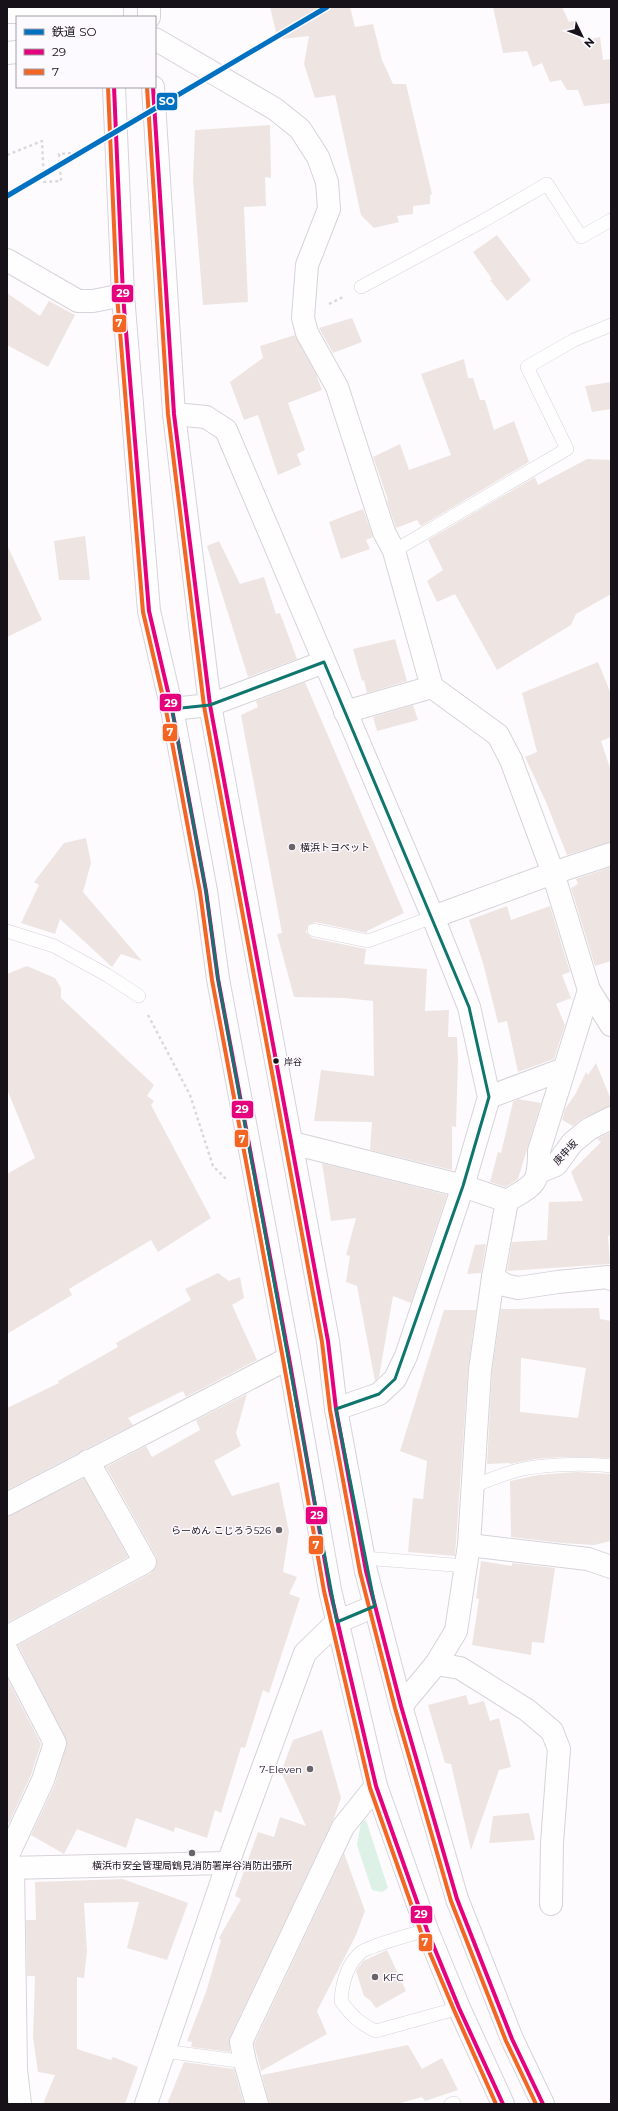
<svg xmlns="http://www.w3.org/2000/svg" width="618" height="2111" font-family="Montserrat,'Noto Sans JP',sans-serif">
	<style>
		.green { fill: #def1e7 }
		.building { fill: #eee5e2; fill-rule: evenodd }
		.lines { fill: none; stroke-linecap: round; stroke-linejoin: round }
		.lane-casing { stroke: #d6d3d9; stroke-width: 14 }
		.street-casing { stroke: #d6d3d9; stroke-width: 24 }
		.secondary-casing { stroke: #d6d3d9; stroke-width: 24 }
		.highway-casing { stroke: #d6d3d9; stroke-width: 24 }
		.path { stroke: #dadada; stroke-width: 2.5; stroke-dasharray: 3 3; stroke-linecap: butt }
		.lane { stroke: #fffeff; stroke-width: 13 }
		.street { stroke: #fffeff; stroke-width: 22 }
		.secondary { stroke: #fffeff; stroke-width: 22 }
		.highway { stroke: #fffeff; stroke-width: 22 }
		.bus-1-casing { stroke: #fdfaff; stroke-width: 7 }
		.bus-2-casing { stroke: #fdfaff; stroke-width: 7 }
		.bus-1 { stroke: #e5007d; stroke-width: 4 }
		.bus-2 { stroke: #f26522; stroke-width: 4 }
		.rail-1-casing { stroke: #fdfaff; stroke-width: 8 }
		.rail-1 { stroke: #0071c1; stroke-width: 5 }
		.marked { fill: none; stroke: #0f766e; stroke-width: 3; stroke-linejoin: round }
		.poi-dot { fill: #68646a; stroke: #fdfaff; stroke-width: 1.5 }
		.bus-dot { fill: #17121a; stroke: #fdfaff; stroke-width: 1.5 }
		.labels { text-anchor: middle; stroke-width: 3; stroke-linejoin: round; paint-order: stroke }
		.bus-label { font-size: 9px; fill: #17121a; stroke: #fdfaff; text-anchor: start }
		.poi-label { font-size: 10px; fill: #17121a; stroke: #fdfaff; text-anchor: start }
		.street-label { font-size: 10px; fill: #17121a; stroke: #fdfaff }
		.line-badge { stroke: #fdfaff; stroke-width: 1.5 }
		.badge-label { font-size: 11px; text-anchor: middle; font-weight: bold; fill: #fff }
	</style>
	<rect width="100%" height="100%" fill="#fdfbfe"/>
	<polygon class="green" points="366,1820 388,1888 382,1892 372,1890 357,1845 361,1822"/>
	<g class="building">
		<polygon points="270,7 350,7 355,27 373,24 382,60 393,84 406,84 432,194 430,195 430,204 413,206 413,214 397,216 399,222 374,228 361,215 335,95 315,98 304,64 309,36 283,39 276,32"/>
		<polygon points="493,7 562,7 569,22 578,20 581,41 600,37 603,60 611,59 611,103 584,106 578,90 567,90 561,80 550,82 542,63 533,67 527,51 503,53"/>
		<polygon points="270,125 271,178 265,177 266,206 244,207 248,302 203,305 193,180 195,130"/>
		<polygon points="497,235 531,280 507,301 490,280 492,279 473,252"/>
		<polygon points="7,293 40,316 49,301 75,315 48,367 7,345"/>
		<polygon points="352,318 362,342 333,353 319,328"/>
		<polygon points="295,335 316,374 322,390 288,403 305,450 297,454 301,465 278,475 258,415 244,420 230,382 263,358 260,346"/>
		<polygon points="464,359 468,378 473,378 480,400 485,400 494,430 514,421 529,462 421,526 417,520 396,528 387,501 388,500 373,457 400,444 409,470 451,455 421,374"/>
		<polygon points="611,382 611,409 592,412 585,386"/>
		<polygon points="587,459 611,460 611,594 576,614 571,625 497,670 455,594 437,602 427,581 443,570 428,540 535,477 538,485"/>
		<polygon points="363,509 373,537 366,540 370,549 341,559 329,522"/>
		<polygon points="85,536 90,580 59,580 54,541"/>
		<polygon points="219,541 240,584 264,577 276,614 280,613 297,659 248,677 207,546"/>
		<polygon points="7,545 42,620 7,637"/>
		<polygon points="395,639 407,681 367,693 364,680 362,681 353,649"/>
		<polygon points="598,662 611,694 611,737 601,741 611,771 611,842 567,855 546,802 525,757 537,752 522,693"/>
		<polygon points="305,682 404,913 367,931 367,933 315,922 308,925 306,932 312,938 366,949 364,964 427,969 425,1011 449,1010 448,1037 457,1037 458,1060 456,1127 452,1126 452,1170 370,1150 372,1122 314,1121 321,1070 374,1076 373,1001 344,998 294,997 277,934 282,933 241,715 258,707 256,701"/>
		<polygon points="413,705 418,720 377,731 373,717"/>
		<polygon points="86,838 91,863 83,892 142,961 121,954 112,967 60,919 55,934 21,923 39,885 34,882 64,843"/>
		<polygon points="611,867 611,961 595,966 571,888 578,884 576,879"/>
		<polygon points="507,906 511,920 550,906 570,972 562,975 571,998 556,1004 565,1025 554,1059 518,1072 507,1021 498,1023 483,963 469,920"/>
		<polygon points="27,966 55,978 61,988 61,998 154,1085 147,1096 154,1101 151,1105 211,1218 158,1252 151,1240 69,1289 72,1295 7,1334 7,1174 35,1158 7,1089 7,974"/>
		<polygon points="596,1063 611,1100 611,1106 583,1118 573,1126 562,1120 565,1109 576,1093 586,1072 588,1075"/>
		<polygon points="518,1099 541,1103 518,1179 506,1187 490,1182 498,1152 501,1153 513,1102"/>
		<polygon points="611,1132 611,1235 608,1236 610,1264 507,1271 512,1242 547,1240 549,1202 583,1201 571,1172 601,1142 597,1139"/>
		<polygon points="322,1163 447,1195 411,1303 393,1296 379,1377 375,1381 357,1286 346,1282 350,1256 346,1255 356,1218 331,1221"/>
		<polygon points="486,1244 481,1273 467,1274 475,1245"/>
		<polygon points="218,1273 229,1281 240,1277 244,1298 232,1305 257,1360 186,1397 183,1391 128,1418 133,1425 7,1490 7,1408 59,1383 58,1381 118,1347 116,1343 191,1300 185,1289"/>
		<path d="M599,1308l1,11 11,2v137l-49,-1 -27,2 -25,5v-1l-23,1 5,-93 9,-62zM521,1358l65,10 -8,50 -58,-6z"/>
		<polygon points="444,1310 476,1310 468,1369 455,1556 408,1552 413,1498 423,1499 427,1461 400,1451"/>
		<polygon points="247,1394 236,1433 241,1446 214,1461 232,1496 279,1482 289,1532 283,1572 297,1577 289,1594 300,1598 269,1693 263,1690 245,1748 241,1747 221,1813 215,1810 207,1838 175,1827 174,1832 136,1818 126,1848 77,1829 64,1854 31,1835 55,1784 67,1742 18,1645 151,1573 156,1568 157,1562 156,1556 106,1467 146,1446 152,1457 200,1430 196,1420"/>
		<polygon points="576,1472 611,1474 611,1541 594,1545 562,1543 511,1537 510,1481 538,1475"/>
		<polygon points="84,1478 128,1557 7,1623 7,1516"/>
		<polygon points="481,1561 512,1566 512,1563 555,1568 544,1643 532,1642 531,1655 472,1645 479,1599 476,1598"/>
		<polygon points="7,1678 41,1744 31,1775 9,1823 7,1822"/>
		<polygon points="466,1695 469,1705 484,1701 490,1721 499,1718 511,1767 499,1770 471,1850 451,1764 445,1763 428,1705"/>
		<polygon points="322,1730 341,1798 334,1818 230,2037 230,2052 191,2047 192,2042 187,2041 206,1992 221,1940 219,1938 241,1899 235,1896 258,1832 274,1837 280,1817 306,1826 281,1772 293,1740"/>
		<polygon points="529,1813 535,1840 489,1843 493,1816"/>
		<polygon points="344,1853 365,1911 356,1935 317,2011 327,2034 261,2071 254,2044"/>
		<polygon points="123,1879 188,1903 167,1960 127,1948 139,1902 84,1903 87,1951 84,1978 77,1977 77,2049 111,2060 113,2057 138,2067 125,2104 43,2104 55,2075 38,2072 33,2038 35,1976 27,1976 26,1920 36,1920 35,1882"/>
		<polygon points="387,1950 406,1991 376,2008 371,2001 364,1996 356,1971 363,1961"/>
		<polygon points="408,2045 422,2069 442,2058 458,2090 425,2101 422,2097 397,2104 269,2104 262,2075"/>
		<polygon points="184,2062 234,2069 244,2104 167,2104"/>
	</g>
	<g class="lines">
		<defs>
			<g id="lane">
				<polyline points="361,287 483,221 547,184 581,237 611,220"/>
				<polyline points="394,551 567,449 527,367 574,340 611,325"/>
				<polyline points="314,930 368,941 433,917"/>
				<polyline points="7,931 54,946 107,975 139,996"/>
				<path d="M472,1487c14,-6 29,-12 43,-16 24,-7 71,-8 96,-5"/>
				<polyline points="364,1558 466,1566"/>
				<path d="M427,1930c-11,3 -61,17 -67,23 -14,13 -18,31 -19,48 10,14 19,23 35,30l83,-23"/>
				<polyline points="164,2051 245,2062"/>
				<polyline points="451,2104 454,2103"/>
			</g>
			<g id="street">
				<polyline points="155,39 275,109 300,129 318,157 327,182 329,209 307,265 303,318 307,333 337,387 384,532 394,551 432,687"/>
				<polyline points="7,260 78,301 93,301 123,295"/>
				<polyline points="174,414 206,417 226,430 433,917 469,1007 489,1097 463,1186 406,1356 395,1379 379,1394 336,1409"/>
				<polyline points="172,709 210,705 324,662"/>
				<polyline points="433,917 553,873 611,854"/>
				<polyline points="589,990 611,1025"/>
				<polyline points="489,1097 564,1069"/>
				<path d="M292,1143l171,43 44,15c28,-17 32,-16 32,-50l50,-161 -36,-117 -42,-113 -13,-25 -66,-48 -87,25"/>
				<polyline points="539,1172 556,1165 572,1143 589,1129 611,1118"/>
				<polyline points="493,1277 505,1285 518,1288 558,1282 608,1277 611,1279"/>
				<polyline points="7,1504 289,1358"/>
				<polyline points="469,1545 588,1559 611,1567"/>
				<polyline points="7,1637 145,1562 88,1461"/>
				<polyline points="7,1651 55,1743 43,1780 7,1857"/>
				<polyline points="436,1664 460,1668 527,1710 552,1731 559,1749 552,1843 551,1904"/>
				<polyline points="401,1706 436,1664 456,1631 469,1545 480,1370 493,1277 507,1201"/>
				<polyline points="7,1868 228,1863"/>
				<polyline points="13,1868 16,2069 20,2104"/>
				<polyline points="257,2104 245,2062 241,2042 343,1827 376,1786"/>
			</g>
			<g id="secondary">
				<polyline points="7,12 93,12 101,17"/>
				<polyline points="7,53 17,52"/>
				<polyline points="146,2104 228,1863 305,1653 337,1622 375,1606"/>
			</g>
			<g id="highway">
				<polyline points="149,7 149,17"/>
				<polyline points="112,17 112,7"/>
				<polyline points="114,87 123,295 149,611 172,709 206,891 218,979 289,1358 330,1590 376,1786 427,1930 459,2008 503,2104"/>
				<polyline points="153,87 174,414 210,705 328,1341 336,1409 366,1571 401,1706 457,1899 512,2039 543,2104"/>
			</g>
		</defs>
		<use href="#lane" class="lane-casing"/>
		<use href="#street" class="street-casing"/>
		<use href="#secondary" class="secondary-casing"/>
		<use href="#highway" class="highway-casing"/>
		<g class="path">
			<polyline points="7,155 42,141 44,182 61,181 59,154 88,152"/>
			<polyline points="329,304 343,297"/>
			<polyline points="148,1015 190,1095 213,1166 226,1179"/>
		</g>
		<use href="#lane" class="lane"/>
		<use href="#street" class="street"/>
		<use href="#secondary" class="secondary"/>
		<use href="#highway" class="highway"/>
		<defs>
			<g id="bus-1">
				<polyline points="114,87 123,295 149,611 172,709 206,891 218,979 289,1358 330,1590 376,1786 427,1930 459,2008 503,2104"/>
				<polyline points="153,87 174,414 210,705 328,1341 336,1409 366,1571 401,1706 457,1899 512,2039 543,2104"/>
			</g>
			<g id="bus-2">
				<polyline points="108,87 117,295 143,612 166,710 200,892 212,980 283,1359 324,1591 370,1788 421,1932 454,2010 496,2104"/>
				<polyline points="147,87 168,414 204,706 322,1342 330,1410 360,1572 395,1708 451,1901 506,2041 536,2104"/>
			</g>
		</defs>
		<use href="#bus-1" class="bus-1-casing"/>
		<use href="#bus-2" class="bus-2-casing"/>
		<use href="#bus-1" class="bus-1"/>
		<use href="#bus-2" class="bus-2"/>
		<defs>
			<polyline id="rail-1" points="7,196 327,7"/>
		</defs>
		<use href="#rail-1" class="rail-1-casing"/>
		<use href="#rail-1" class="rail-1"/>
	</g>
	<path class="marked" d="M324,662l145,345 20,90 -26,89 -68,193 -16,15 -43,15 39,197 -38,16 -119,-643 -12,-88 -34,-182 38,-4z"/>
	<g class="poi-dot">
		<circle cx="292" cy="847" r="4"/>
		<circle cx="279" cy="1530" r="4"/>
		<circle cx="310" cy="1769" r="4"/>
		<circle cx="192" cy="1853" r="4"/>
		<circle cx="375" cy="1977" r="4"/>
	</g>
	<circle class="bus-dot" cx="276" cy="1061" r="3.5"/>
	<g class="labels">
		<g class="bus-label">
			<text x="284" y="1065">岸谷</text>
		</g>
		<g class="poi-label">
			<text x="300" y="851">横浜トヨペット</text>
			<text x="271" y="1534" text-anchor="end">らーめん こじろう526</text>
			<text x="302" y="1773" text-anchor="end">7-Eleven</text>
			<text x="192" y="1869" text-anchor="middle">横浜市安全管理局鶴見消防署岸谷消防出張所</text>
			<text x="383" y="1981">KFC</text>
		</g>
		<g class="street-label">
			<text transform="translate(565 1152) rotate(-47)" y="4">庚申坂</text>
		</g>
	</g>
	<g class="line-badge">
		<rect x="156" y="92" width="22" height="19" rx="4" fill="#0071c1"/>
		<rect x="111" y="284" width="23" height="19" rx="4" fill="#e5007d"/>
		<rect x="112" y="314" width="15" height="19" rx="4" fill="#f26522"/>
		<rect x="159" y="693" width="23" height="19" rx="4" fill="#e5007d"/>
		<rect x="162" y="723" width="16" height="19" rx="4" fill="#f26522"/>
		<rect x="231" y="1100" width="23" height="19" rx="4" fill="#e5007d"/>
		<rect x="234" y="1129" width="15" height="19" rx="4" fill="#f26522"/>
		<rect x="305" y="1506" width="23" height="19" rx="4" fill="#e5007d"/>
		<rect x="308" y="1535" width="16" height="20" rx="4" fill="#f26522"/>
		<rect x="410" y="1905" width="23" height="19" rx="4" fill="#e5007d"/>
		<rect x="418" y="1933" width="15" height="19" rx="4" fill="#f26522"/>
	</g>
	<g class="badge-label">
		<text x="167" y="105">SO</text>
		<text x="123" y="297">29</text>
		<text x="119" y="327">7</text>
		<text x="171" y="707">29</text>
		<text x="170" y="736">7</text>
		<text x="242" y="1113">29</text>
		<text x="242" y="1143">7</text>
		<text x="317" y="1519">29</text>
		<text x="316" y="1549">7</text>
		<text x="421" y="1918">29</text>
		<text x="425" y="1946">7</text>
	</g>
	<rect width="618" height="2111" fill="none" stroke="#17121a" stroke-width="16"/>
	<rect x="16" y="16" width="140" height="72" fill="#fdfaff" stroke="#a19da3"/>
	<rect x="24" y="29" width="20" height="6" fill="#0071c1" stroke="#a19da3"/>
	<text x="52" y="36" font-size="12" fill="#17121a">鉄道 SO</text>
	<rect x="24" y="49" width="20" height="6" fill="#e5007d" stroke="#a19da3"/>
	<text x="52" y="56" font-size="12" fill="#17121a">29</text>
	<rect x="24" y="69" width="20" height="6" fill="#f26522" stroke="#a19da3"/>
	<text x="52" y="76" font-size="12" fill="#17121a">7</text>
	<g transform="translate(582 36) rotate(133)" stroke="#fdfaff" stroke-width="3" paint-order="stroke">
	<path d="M0-3L7 15L0 10L-7 15Z" fill="#17121a"/>
	<text y="-6" font-size="11" font-weight="bold" text-anchor="middle" fill="#17121a">N</text>
	</g>
</svg>
